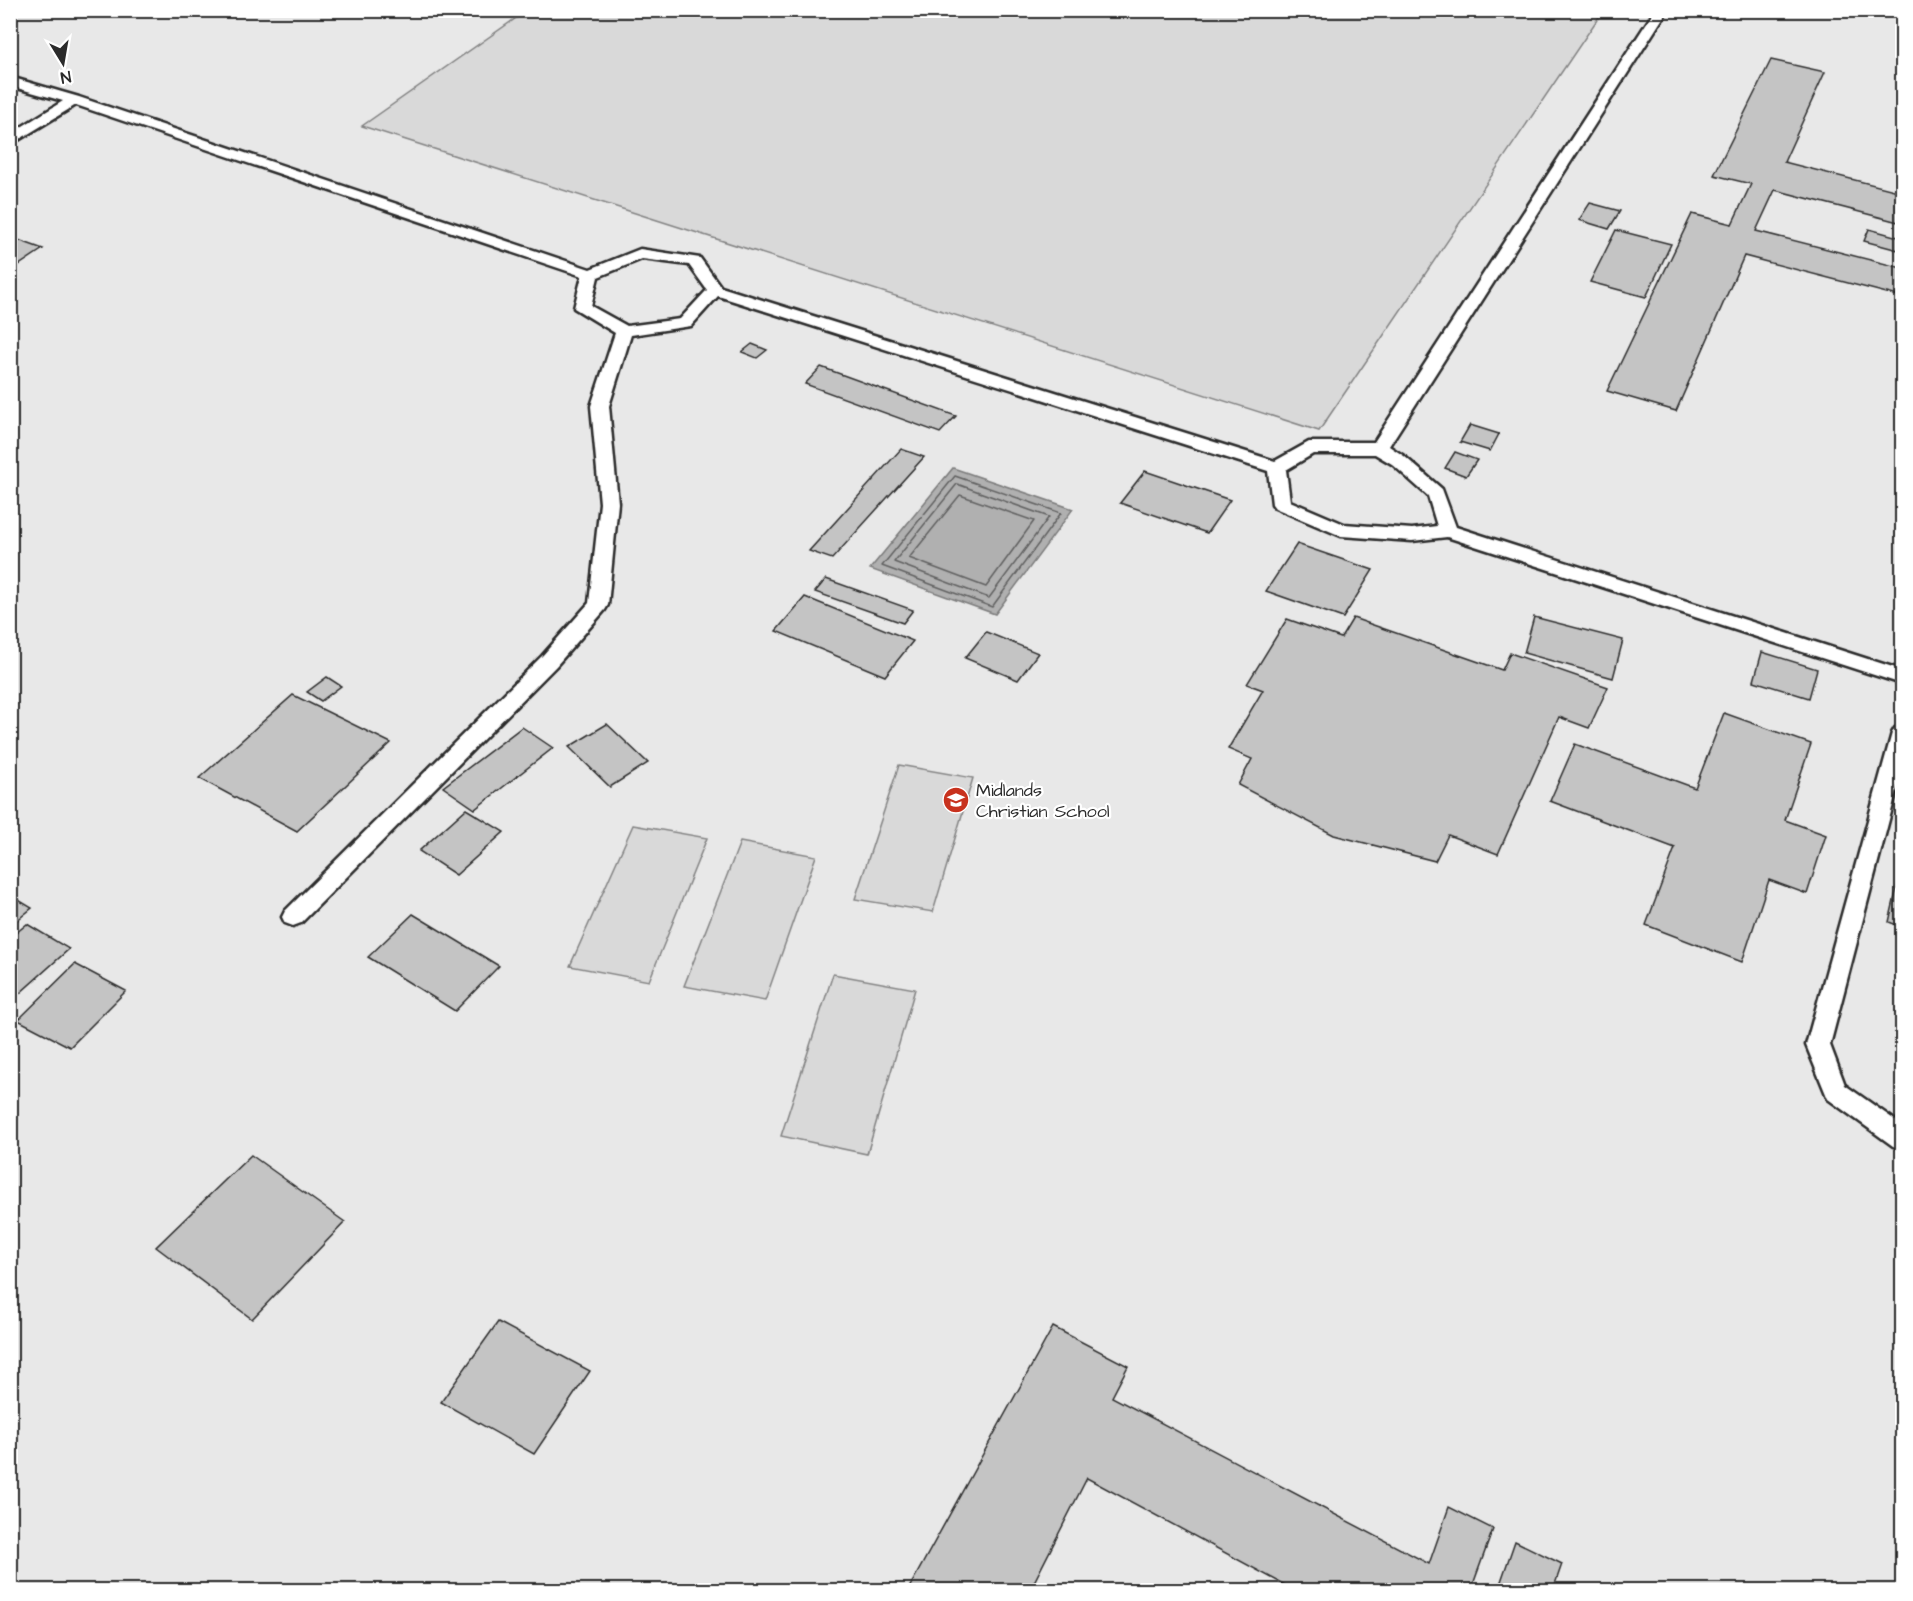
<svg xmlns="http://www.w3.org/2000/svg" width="1913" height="1601" font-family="'Architects Daughter',sans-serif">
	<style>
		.built { fill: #e8e8e8 }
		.green { fill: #d9d9d9; stroke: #828282; stroke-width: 1.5 }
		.water { fill: #b0b0b0; stroke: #7b7b7b; stroke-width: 1.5 }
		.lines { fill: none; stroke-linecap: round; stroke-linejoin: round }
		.shore { stroke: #606060; stroke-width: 1.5 }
		.building { fill: #c4c4c4; stroke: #2b2b2b; stroke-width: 1.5 }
		.lane-casing { stroke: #2b2b2b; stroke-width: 5 }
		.lane { fill: #fff; fill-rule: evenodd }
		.labels { text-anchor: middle; stroke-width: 4.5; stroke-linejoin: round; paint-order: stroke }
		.poi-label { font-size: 18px; fill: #2b2b2b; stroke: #fff; text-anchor: start }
	</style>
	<rect width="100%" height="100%" fill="#f7f7f7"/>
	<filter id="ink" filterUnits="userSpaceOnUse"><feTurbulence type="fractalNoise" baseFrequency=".0167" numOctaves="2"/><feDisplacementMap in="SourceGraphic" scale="12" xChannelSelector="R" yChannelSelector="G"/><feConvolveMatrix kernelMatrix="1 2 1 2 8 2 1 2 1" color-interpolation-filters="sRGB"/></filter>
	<g filter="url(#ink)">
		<rect class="built" x="11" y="11" width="1891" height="1579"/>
		<g class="green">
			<polygon points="526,11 526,10 1603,11 1319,431 362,126"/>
			<polygon points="899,765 973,778 933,912 855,899"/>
			<polygon points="633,825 707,838 649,981 570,966"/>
			<polygon points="740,842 816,856 765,1001 684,986"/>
			<polygon points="833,974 915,989 867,1154 781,1136"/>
		</g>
		<polygon class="water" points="953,468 1073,509 995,614 870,569"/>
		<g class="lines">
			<g class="shore">
				<polygon points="955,476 1061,513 992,607 882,566"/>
				<polygon points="957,484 1049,517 989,598 894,562"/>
				<polygon points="960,495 1034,521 986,587 909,558"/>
			</g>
		</g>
		<g class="building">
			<polygon points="1771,60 1825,72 1784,162 1902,192 1902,223 1775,190 1756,231 1902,268 1902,297 1744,256 1676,411 1607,391 1692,214 1732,224 1751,184 1714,175"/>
			<polygon points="1590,203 1620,211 1609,229 1579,220"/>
			<polygon points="1869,229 1902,238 1902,251 1864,241"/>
			<polygon points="1616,230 1671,244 1646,297 1590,282"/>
			<polygon points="10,237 43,249 10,271"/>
			<polygon points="752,344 767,350 757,358 742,352"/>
			<polygon points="821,367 956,416 940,433 805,384"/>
			<polygon points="1470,425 1499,434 1490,451 1460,442"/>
			<polygon points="901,449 924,457 832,559 809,551"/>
			<polygon points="1455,452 1477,460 1466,476 1445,468"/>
			<polygon points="1145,471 1230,500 1207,533 1120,503"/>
			<polygon points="1297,544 1373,570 1343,618 1266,591"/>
			<polygon points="826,579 913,610 903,623 815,592"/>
			<polygon points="805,597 913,641 885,676 776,631"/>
			<polygon points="1534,617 1623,640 1613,678 1524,653"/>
			<polygon points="1353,618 1502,670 1510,653 1608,687 1589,728 1559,717 1498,854 1448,835 1435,861 1334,835 1238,785 1252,759 1228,749 1263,690 1247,684 1287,619 1341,638"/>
			<polygon points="986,632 1038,653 1018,680 965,658"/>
			<polygon points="1762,652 1817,669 1809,698 1754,681"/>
			<polygon points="327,677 341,686 321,701 307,692"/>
			<polygon points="293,695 391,743 297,831 199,778"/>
			<polygon points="1724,713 1811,744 1785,820 1826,835 1807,894 1769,880 1742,962 1646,925 1675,848 1550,801 1575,744 1695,788"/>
			<polygon points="607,724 648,763 610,787 569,747"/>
			<polygon points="522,727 553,748 475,809 443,787"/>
			<polygon points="466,809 504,832 456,875 419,851"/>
			<polygon points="1902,866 1902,927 1889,922"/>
			<polygon points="10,895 32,908 10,926"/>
			<polygon points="413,914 499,966 455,1011 368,957"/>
			<polygon points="27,924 69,949 10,1002 10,938"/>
			<polygon points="75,964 126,991 70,1047 18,1020"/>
			<polygon points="251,1155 345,1222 252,1319 156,1247"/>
			<polygon points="498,1322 590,1371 534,1454 441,1402"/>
			<polygon points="1053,1327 1128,1366 1112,1397 1429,1564 1449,1507 1493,1529 1471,1590 1294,1590 1087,1478 1030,1590 908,1590"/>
			<polygon points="1515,1541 1562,1564 1553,1590 1498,1590"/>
		</g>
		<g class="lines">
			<defs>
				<g id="lane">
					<path d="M1655,10h13l-279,436 15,10 38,33 14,38 446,143v14l-455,-147 -35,4 -71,-5 -66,-28 -3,-4 -4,-33 -550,-175 -27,30 -60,9 -22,71 9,97 -10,102 -3,5 -49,56 -255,257 -8,3 -8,-3 -3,-6 3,-6 257,-255 47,-53 11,-100 -9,-97 24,-73 -41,-25 8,-32 -506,-171 -66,40v-11l53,-33 -53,-15v-9l69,20 511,172 50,-20 60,9 21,29 554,174 34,-19h65zM642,259l47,6 18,25 -27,29 -53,7 -36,-20 7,-29zM1313,454h62l17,10 36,32 9,30 -25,3 -68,-5 -54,-23 -4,-31z"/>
					<polygon points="1902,725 1902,770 1830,1045 1845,1085 1902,1125 1902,1149 1893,1146 1828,1099 1806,1045 1892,733 1895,728"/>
				</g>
			</defs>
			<use href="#lane" class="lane-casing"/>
			<use href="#lane" class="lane"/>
		</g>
	</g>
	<defs>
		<symbol id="school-disc" viewBox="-11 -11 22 22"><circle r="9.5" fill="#c8321e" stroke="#fff"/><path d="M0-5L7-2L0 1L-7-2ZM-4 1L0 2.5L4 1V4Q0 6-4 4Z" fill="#fff"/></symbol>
	</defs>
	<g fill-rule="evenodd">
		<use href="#school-disc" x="941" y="785" width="30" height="30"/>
	</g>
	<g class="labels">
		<g class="poi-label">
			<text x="976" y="796">Midlands<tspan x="976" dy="21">Christian School</tspan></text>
		</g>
	</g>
	<rect width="1913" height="1601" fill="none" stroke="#fff" stroke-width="36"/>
	<rect x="18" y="18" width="1877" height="1565" fill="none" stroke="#2b2b2b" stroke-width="2" filter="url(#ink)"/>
	<g transform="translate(63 63) rotate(169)" stroke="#ffffff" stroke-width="4.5" paint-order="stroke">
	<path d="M0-4.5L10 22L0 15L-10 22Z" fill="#2b2b2b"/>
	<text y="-9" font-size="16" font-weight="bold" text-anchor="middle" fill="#2b2b2b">N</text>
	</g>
</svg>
